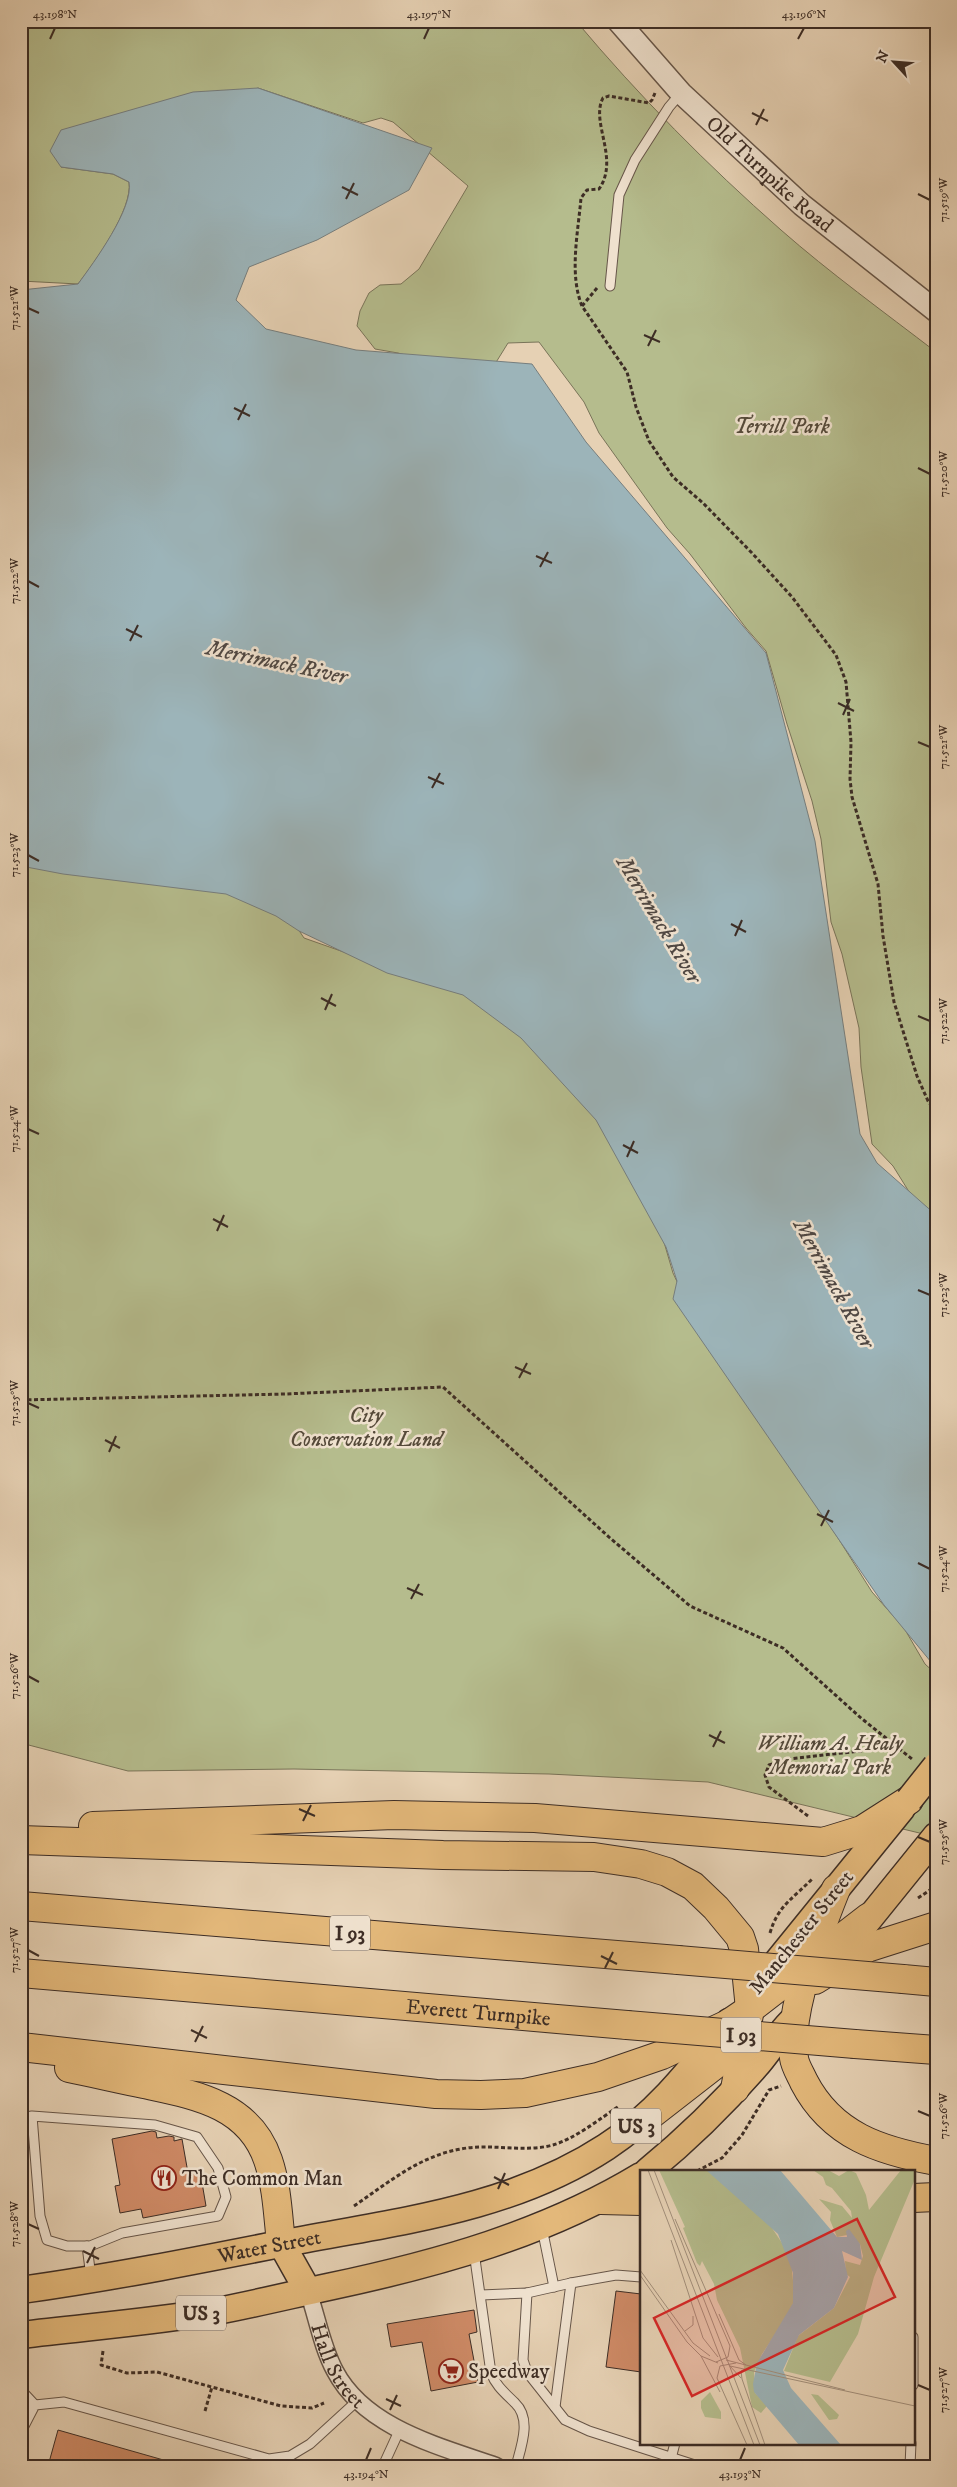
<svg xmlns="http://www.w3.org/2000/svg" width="957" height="2487" font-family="'IM FELL DW Pica',serif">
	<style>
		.green { fill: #b5bc8d; stroke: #797459 }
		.water { fill: #9cb4b9; stroke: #767e7e }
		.building { fill: #ce8a66; stroke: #3d2d25 }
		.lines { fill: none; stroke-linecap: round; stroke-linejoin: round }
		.service-casing { stroke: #675649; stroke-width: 11 }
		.minor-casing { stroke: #675649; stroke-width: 19 }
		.tertiary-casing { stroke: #675649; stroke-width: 24 }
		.primary-casing { stroke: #3d2d25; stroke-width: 29 }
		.motorway-casing { stroke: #3d2d25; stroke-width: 30 }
		.path { stroke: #3d2d25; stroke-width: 3; stroke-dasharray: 4 2.5; stroke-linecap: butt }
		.service { stroke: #efe1ce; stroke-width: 9 }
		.minor { stroke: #efe1ce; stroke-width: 16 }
		.tertiary { stroke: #efe1ce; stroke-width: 21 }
		.primary { stroke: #e3b87a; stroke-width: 26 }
		.motorway { stroke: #e3b87a; stroke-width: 28 }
		.primary-bridge-casing { stroke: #3d2d25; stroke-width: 29; stroke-linecap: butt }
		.motorway-bridge-casing { stroke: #3d2d25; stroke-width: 30; stroke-linecap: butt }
		.primary-bridge { stroke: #e3b87a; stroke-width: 26 }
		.motorway-bridge { stroke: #e3b87a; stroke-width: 28 }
		.ticks { fill: none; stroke: #3d2d25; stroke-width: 2 }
		.labels { text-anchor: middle; stroke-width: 5; stroke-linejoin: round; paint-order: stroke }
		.shield { fill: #efe1ce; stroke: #726358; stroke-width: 1 }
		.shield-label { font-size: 20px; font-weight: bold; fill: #3d2d25 }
		.street-label { font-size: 21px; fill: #3d2d25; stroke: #efe1ce }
		.park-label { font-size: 21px; font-style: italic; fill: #554a3a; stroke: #efe1ce }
		.poi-label { font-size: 21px; fill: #3d2d25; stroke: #efe1ce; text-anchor: start }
		.water-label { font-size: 22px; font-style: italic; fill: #504843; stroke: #efe1ce }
		.inset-road { fill: none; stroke: #a28f7b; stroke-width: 1 }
		.view { fill: #d62828; fill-opacity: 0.15; stroke: #d62828; stroke-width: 2.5 }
		.inset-edge { fill: none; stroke: #3d2d25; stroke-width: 2.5 }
		.neatline { fill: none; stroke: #3d2d25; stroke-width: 2 }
		.ticks-label { font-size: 12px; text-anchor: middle; fill: #3d2d25 }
	</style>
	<rect width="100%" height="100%" fill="#e6d1b4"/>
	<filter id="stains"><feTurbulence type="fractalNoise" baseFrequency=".004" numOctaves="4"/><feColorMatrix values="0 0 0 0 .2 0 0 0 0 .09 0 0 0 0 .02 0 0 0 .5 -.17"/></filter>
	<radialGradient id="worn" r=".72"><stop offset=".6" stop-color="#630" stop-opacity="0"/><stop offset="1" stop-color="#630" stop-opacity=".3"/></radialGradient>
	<g class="green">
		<path d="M21,21h555c63,75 131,144 205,209 49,43 103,82 155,122v869l-15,-10 -28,-45 -21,-22 -11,-77 -2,-39 -17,-74 -11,-32 -10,-83 -9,-38 -25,-77 -21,-73 -20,-23 -56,-74 -23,-26 -68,-95 -15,-31 -45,-60 -31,1 -18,29 -53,-7 -39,-12 -23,-4 -18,-23 3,-15 9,-18 11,-8 21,-1 18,-15 49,-83 -75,-64 -12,-4 -18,5 -105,-35 -197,79 52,7 16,8c4,27 -34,80 -51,102l-57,-3z"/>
		<polygon points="21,849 98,851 286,911 304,938 372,962 451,984 573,1060 652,1201 673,1273 700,1331 838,1538 872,1592 904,1628 925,1664 936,1674 936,1837 708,1782 549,1774 294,1769 128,1771 21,1743"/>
	</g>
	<path class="water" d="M258,88l174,60 -23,42 -92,50 -68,27 -13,33 30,29 90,21 176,14 54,78 180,211 49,188 45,293 17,29 59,52v453l-52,-63 -211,-306 4,-18 -11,-34 -70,-127 -75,-82 -58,-43 -76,-22 -88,-42 -23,-15 -50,-22 -163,-20 -42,-8v-576l57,-6c16,-22 56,-76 51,-102l-16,-8 -52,-7 -11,-16 11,-21 132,-38z"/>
	<g class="building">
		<polygon points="152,2131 156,2132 157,2138 169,2136 174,2137 174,2141 182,2139 188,2173 200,2171 206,2206 143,2218 141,2209 120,2213 115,2186 120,2185 112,2139"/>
		<polygon points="616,2291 641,2294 641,2372 606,2367"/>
		<polygon points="474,2310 477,2332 469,2334 478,2382 431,2391 422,2342 391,2347 387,2324"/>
		<polygon points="58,2430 167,2461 166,2466 48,2466"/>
	</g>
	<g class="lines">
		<defs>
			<g id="service">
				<polyline points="610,286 619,195 635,160 669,107 681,93"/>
				<polyline points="21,2118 32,2116 155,2125 197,2137 218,2168 226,2197 218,2216 122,2233 90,2246 67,2246 47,2240 40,2216 32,2116"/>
				<polyline points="542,2228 554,2287"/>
				<polyline points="87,2246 91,2277"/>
				<path d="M474,2252l17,121c5,13 14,20 24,30 17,16 6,44 1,63"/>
				<polyline points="527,2293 523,2360 527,2372 565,2420 589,2431 698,2466"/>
				<polyline points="481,2295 527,2293 571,2283"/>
				<polyline points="913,2337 913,2385"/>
				<polyline points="21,2390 35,2405"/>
				<polyline points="555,2407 571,2283 616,2275 641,2277"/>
				<polyline points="21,2408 35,2405"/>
				<polyline points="21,2432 35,2405 64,2402 269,2459 290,2456 310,2444 357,2401"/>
				<polyline points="383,2466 400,2429"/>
				<polyline points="669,2466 675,2443"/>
				<polyline points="910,2466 911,2443"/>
			</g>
			<g id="minor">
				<path id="s1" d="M308,2291c9,26 14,56 27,80 30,57 104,75 161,95"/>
			</g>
			<g id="tertiary">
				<path id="s2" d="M618,21l63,72 121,112 134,106"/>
			</g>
			<g id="primary">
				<polyline points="856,1935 936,1836"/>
				<polyline points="760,1983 902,1808"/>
				<path d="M648,2171c39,-32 74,-66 107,-104 13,-14 22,-31 36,-45"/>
				<polyline points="281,2243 308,2291"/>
				<path id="s3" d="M21,2290c87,-12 173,-29 259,-46 112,-22 228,-33 326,-97 51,-33 86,-79 123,-125"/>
				<path d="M21,2335c65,-8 131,-13 196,-24 37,-7 74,-16 111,-24 109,-23 217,-53 313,-111"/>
			</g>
			<g id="motorway">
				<polyline points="93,1826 394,1815 535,1818 823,1842 862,1830 909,1800"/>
				<polyline points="21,1840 443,1855 594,1857 641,1864 667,1872 693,1886 716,1908 740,1937 744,1949 750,2009 735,2089"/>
				<path d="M836,1889c-17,43 -49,123 -42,169 1,8 7,17 10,24 28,54 77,69 132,79"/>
				<polyline points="21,1906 678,1960"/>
				<path id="s4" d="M21,1973l606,52"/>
				<polyline points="903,1979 936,1982"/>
				<polyline points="815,1980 867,1948 936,1926"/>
				<polyline points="855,2044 936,2050"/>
				<polyline points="21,2047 436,2094 481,2095 525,2093 598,2077 662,2055 728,2024 750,2009 869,1917"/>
				<path d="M69,2068c25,5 50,11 75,16 51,11 105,20 124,76 9,26 10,56 13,83"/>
				<polyline points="644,2120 716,2064 748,2034"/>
				<polyline points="913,2198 936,2197"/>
				<polyline points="601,2200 641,2201"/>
			</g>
		</defs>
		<use href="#service" class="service-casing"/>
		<use href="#minor" class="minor-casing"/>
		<use href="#tertiary" class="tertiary-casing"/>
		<use href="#primary" class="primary-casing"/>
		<use href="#motorway" class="motorway-casing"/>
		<g class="path">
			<path d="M655,93l-3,7 -3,3 -40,-7 -6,2c-13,24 17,61 -4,91l-12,1 -6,8c-3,35 -12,76 1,108l45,66 9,35 13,34 24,36 30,26 49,50 40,44 44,58 10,27 5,60 -1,37 2,18 26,87 5,52 11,66 23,74 11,25 8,11"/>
			<polyline points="582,306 597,288"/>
			<polyline points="21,1400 285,1394 443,1387 610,1538 690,1606 783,1648 861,1718 912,1759"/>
			<polyline points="808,1816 769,1787 765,1775 769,1765 788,1759 896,1747"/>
			<polyline points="918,1898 936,1886"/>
			<path d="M770,1933c8,-28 24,-35 43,-55"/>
			<polyline points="697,2171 722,2158 742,2135 769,2090 781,2086"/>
			<path d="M354,2206c34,-23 65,-50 107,-57 30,-6 62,4 92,-4 21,-6 47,-26 66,-39"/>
			<polyline points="103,2351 101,2365 127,2373 157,2372 281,2406 312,2408 324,2403"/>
			<polyline points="205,2411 212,2387"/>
		</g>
		<use href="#service" class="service"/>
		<use href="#minor" class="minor"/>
		<use href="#tertiary" class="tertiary"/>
		<use href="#primary" class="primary"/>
		<use href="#motorway" class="motorway"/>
		<defs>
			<polyline id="primary-bridge" points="909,1800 936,1766"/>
			<g id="motorway-bridge">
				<polyline points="678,1960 903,1979"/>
				<polyline points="627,2025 855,2044"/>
			</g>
		</defs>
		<use href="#primary-bridge" class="primary-bridge-casing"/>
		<use href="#motorway-bridge" class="motorway-bridge-casing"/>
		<use href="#primary-bridge" class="primary-bridge"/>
		<use href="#motorway-bridge" class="motorway-bridge"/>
	</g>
	<path class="ticks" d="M50,39l5,-11M424,39l5,-11M798,39l6,-11M752,113l16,8M756,125l8,-16M342,187l16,8M918,194l12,6M346,199l8,-16M28,308l11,5M644,335l16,7M648,346l8,-16M234,408l16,8M238,420l8,-16M918,468l12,6M536,556l16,7M540,567l8,-15M28,581l11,6M126,629l16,8M130,641l8,-16M838,703l16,8M843,715l7,-16M918,742l12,5M428,777l16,7M432,788l8,-15M28,855l11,6M731,924l15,8M735,936l7,-16M321,998l15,8M325,1010l7,-16M918,1016l12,5M28,1129l11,5M623,1145l15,8M627,1157l7,-16M213,1219l15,8M217,1231l7,-16M918,1290l12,5M515,1367l16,7M519,1378l8,-15M28,1403l11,5M105,1440l15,8M109,1452l7,-16M817,1514l16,8M821,1526l8,-16M918,1563l12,6M407,1588l16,7M411,1599l8,-15M28,1676l11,6M709,1735l16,8M713,1747l8,-16M299,1809l16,7M303,1821l8,-16M918,1837l12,5M28,1950l11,6M601,1956l16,8M605,1968l8,-16M191,2030l16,8M195,2042l8,-16M918,2111l12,5M494,2177l15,8M498,2189l7,-16M28,2224l11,5M83,2251l16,8M87,2263l8,-16M918,2385l12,5M386,2399l15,7M390,2410l7,-15M366,2460l5,-12M740,2460l5,-12"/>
	<defs>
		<symbol id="restaurant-ring" viewBox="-11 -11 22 22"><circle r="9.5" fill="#efe1ce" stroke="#8f2418" stroke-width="1.5"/><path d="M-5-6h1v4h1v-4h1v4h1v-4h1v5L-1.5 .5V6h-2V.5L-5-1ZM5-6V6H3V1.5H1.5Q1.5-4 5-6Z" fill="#8f2418"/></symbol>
		<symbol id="supermarket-ring" viewBox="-11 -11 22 22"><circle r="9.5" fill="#efe1ce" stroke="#8f2418" stroke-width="1.5"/><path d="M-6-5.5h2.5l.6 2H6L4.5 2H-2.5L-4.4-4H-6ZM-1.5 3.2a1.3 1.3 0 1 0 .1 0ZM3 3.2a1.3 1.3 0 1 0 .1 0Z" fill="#8f2418"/></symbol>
	</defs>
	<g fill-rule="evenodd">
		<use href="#restaurant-ring" x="150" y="2164" width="28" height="28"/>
		<use href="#supermarket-ring" x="437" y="2357" width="28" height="28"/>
	</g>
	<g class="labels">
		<g class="shield">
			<rect x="330" y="1915.5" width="40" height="35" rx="4"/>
			<rect x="721" y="2017.5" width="40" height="35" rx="4"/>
			<rect x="611" y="2108.5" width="50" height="35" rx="4"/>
			<rect x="176" y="2295.5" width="50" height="35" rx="4"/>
		</g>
		<g class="shield-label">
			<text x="350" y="1940">I 93</text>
			<text x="741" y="2042">I 93</text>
			<text x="636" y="2133">US 3</text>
			<text x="201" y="2320">US 3</text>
		</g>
		<g class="street-label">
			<text dy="7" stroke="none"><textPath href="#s2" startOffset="216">Old Turnpike Road</textPath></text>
			<text transform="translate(801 1932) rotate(-51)" y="7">Manchester Street</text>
			<text dy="7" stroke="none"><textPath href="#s4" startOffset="459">Everett Turnpike</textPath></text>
			<text dy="7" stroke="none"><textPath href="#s3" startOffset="252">Water Street</textPath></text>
			<text dy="7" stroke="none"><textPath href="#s1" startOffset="81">Hall Street</textPath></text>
		</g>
		<g class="park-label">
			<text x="782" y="433">Terrill Park</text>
			<text x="366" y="1422">City<tspan x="366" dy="24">Conservation Land</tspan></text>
			<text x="830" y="1750">William A. Healy<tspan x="830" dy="24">Memorial Park</tspan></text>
		</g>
		<g class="poi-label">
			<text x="182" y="2185">The Common Man</text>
			<text x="468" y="2378">Speedway</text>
		</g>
		<g class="water-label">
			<text transform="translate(277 661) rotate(12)" y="8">Merrimack River</text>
			<text transform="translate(660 919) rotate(59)" y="8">Merrimack River</text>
			<text transform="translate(835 1283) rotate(61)" y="8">Merrimack River</text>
		</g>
	</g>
	<g transform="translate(640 2170)">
		<rect width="275" height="275" fill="#e6d1b4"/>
		<path d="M19,0h48l63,55 16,24 5,12 4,39 -2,8 -31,46 -8,18 1,21 12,13 -6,7 -9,-6 -12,-59 -23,-48 -3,-16 -12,-23 -2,5 -3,-3 -14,-35 2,-1zM173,0h15l11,6 10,-6 7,3 10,22 3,15 32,-40h14v9l-41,98 -16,57 -28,48 -46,-11 14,-35 36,-28 16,-31 -4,-3 -1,-13 15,4 3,-9 -3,-12 -13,-9 -10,2 -7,-17 1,-8 -12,-13 23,7 10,12 -1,-7 -19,-23 -6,-3 -3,-8zM70,222l11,20v7l-16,-2 -4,-9v-7zM171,224l7,1 21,20 -2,4 -8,1z" fill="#b5bc8d"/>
		<path d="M66,0h74l57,67h10l-1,-6 3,-2 11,15 2,16 -20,-9 6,26 -14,31 -35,27 -16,35 8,18 50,57h-42l-45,-53 -1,-8 4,-21 36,-60v-30l-15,-39z" fill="#9cb4b9"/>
		<path class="inset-road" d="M8,0l106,275M14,0l106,275M35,49l55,127 -2,11 -12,5M31,70l32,98 15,19M0,100l53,73 17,13M0,105l47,67 14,14 17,7M79,144l20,46 7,5M45,161l8,-6v-9M61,186l19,36M86,190l119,30M96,193l-16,3 -3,12 30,67M89,195l12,13M90,196l185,40M105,199l-4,2 1,8 23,66"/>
		<path class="view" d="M217,49l38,78 -203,99 -38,-78z"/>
		<rect width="275" height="275" class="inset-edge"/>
	</g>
	<rect width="957" height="2487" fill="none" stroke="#e6d1b4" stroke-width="55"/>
	<g transform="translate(894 62) rotate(296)" stroke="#efe1ce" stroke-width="4" paint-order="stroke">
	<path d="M0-4L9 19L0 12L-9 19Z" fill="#3d2d25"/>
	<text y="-8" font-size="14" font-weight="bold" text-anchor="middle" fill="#3d2d25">N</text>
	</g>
	<rect x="28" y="28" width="902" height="2432" class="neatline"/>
	<g class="ticks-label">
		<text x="55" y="18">43.198°N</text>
		<text x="429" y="18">43.197°N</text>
		<text x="804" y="18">43.196°N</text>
		<text transform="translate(943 200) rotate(-90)" y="4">71.519°W</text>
		<text transform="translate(14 308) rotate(-90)" y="4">71.521°W</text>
		<text transform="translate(943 474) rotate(-90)" y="4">71.520°W</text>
		<text transform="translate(14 581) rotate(-90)" y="4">71.522°W</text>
		<text transform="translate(943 747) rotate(-90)" y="4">71.521°W</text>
		<text transform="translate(14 855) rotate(-90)" y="4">71.523°W</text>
		<text transform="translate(943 1021) rotate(-90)" y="4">71.522°W</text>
		<text transform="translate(14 1129) rotate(-90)" y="4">71.524°W</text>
		<text transform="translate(943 1295) rotate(-90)" y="4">71.523°W</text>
		<text transform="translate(14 1403) rotate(-90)" y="4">71.525°W</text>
		<text transform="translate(943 1569) rotate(-90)" y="4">71.524°W</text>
		<text transform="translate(14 1676) rotate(-90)" y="4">71.526°W</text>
		<text transform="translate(943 1842) rotate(-90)" y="4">71.525°W</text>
		<text transform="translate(14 1950) rotate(-90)" y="4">71.527°W</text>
		<text transform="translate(943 2116) rotate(-90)" y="4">71.526°W</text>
		<text transform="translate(14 2224) rotate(-90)" y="4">71.528°W</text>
		<text transform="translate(943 2390) rotate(-90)" y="4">71.527°W</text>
		<text x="366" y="2478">43.194°N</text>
		<text x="740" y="2478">43.193°N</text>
	</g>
	<rect width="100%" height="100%" filter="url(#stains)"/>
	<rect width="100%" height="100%" fill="url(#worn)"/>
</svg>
